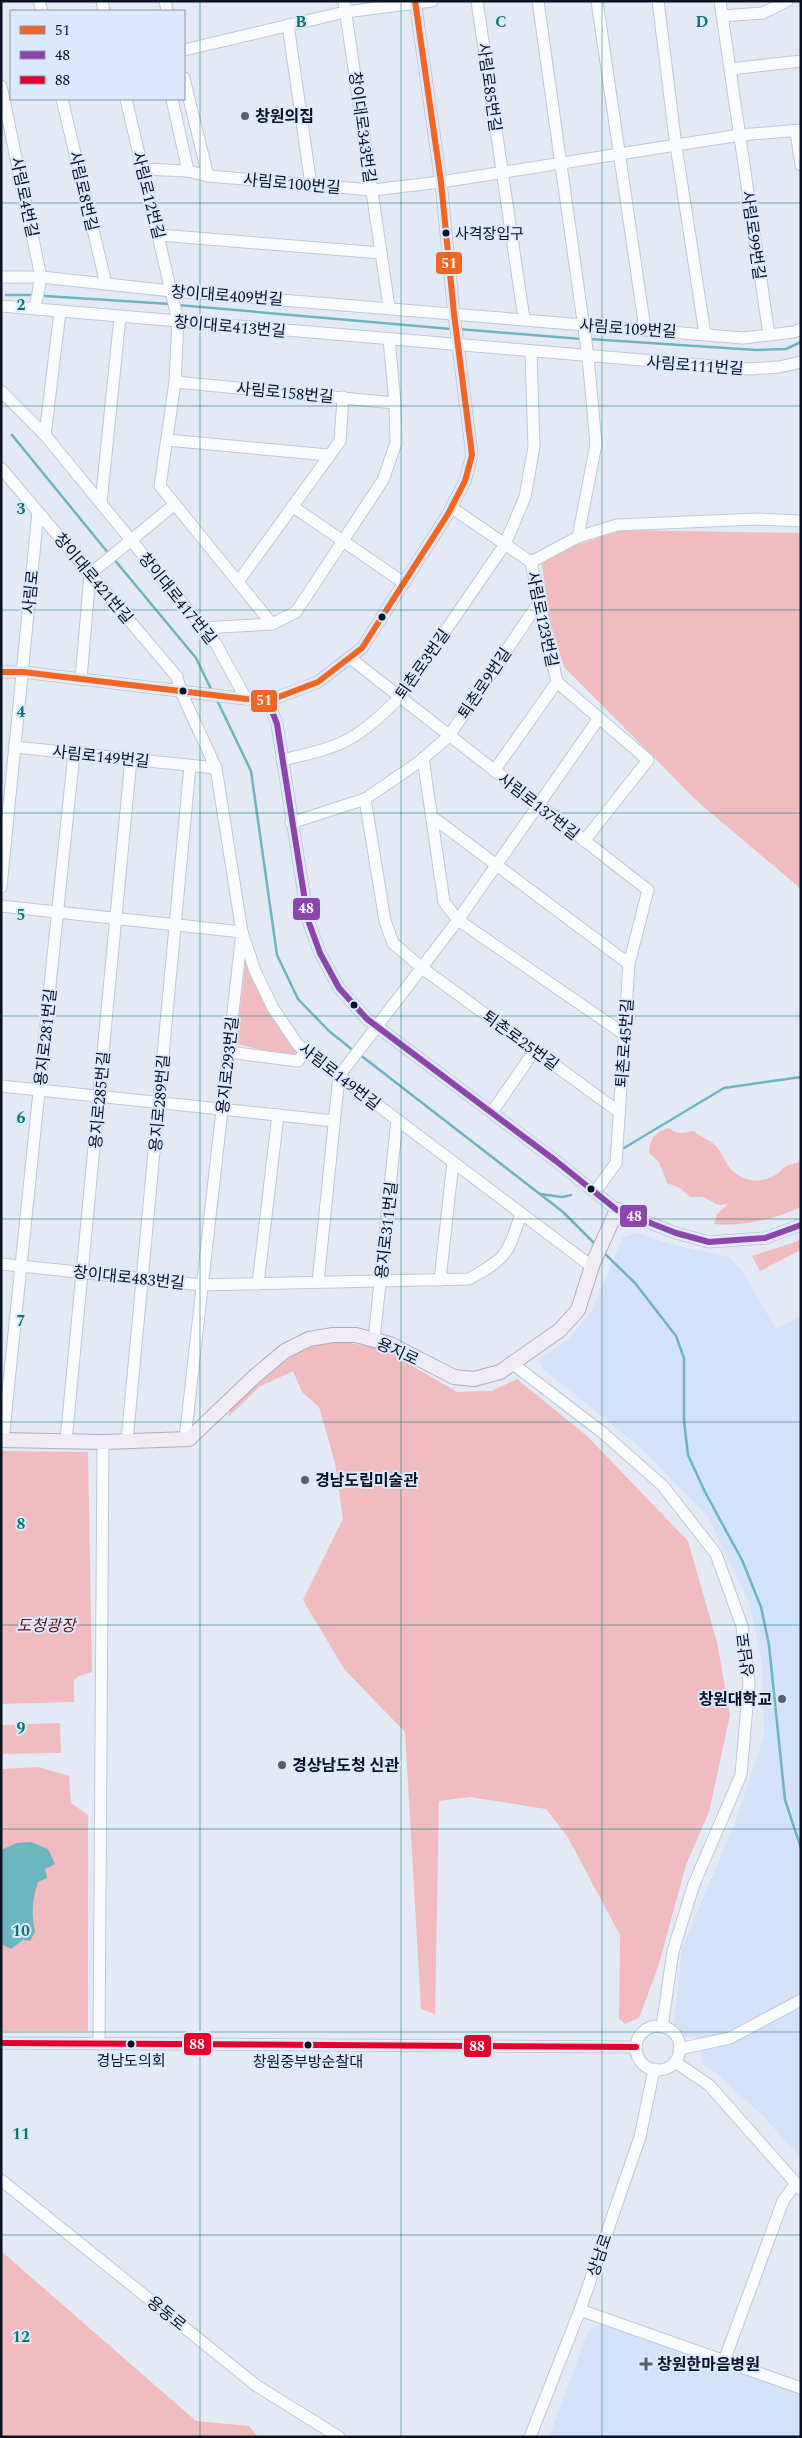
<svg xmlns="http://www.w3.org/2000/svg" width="802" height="2438" font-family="Spectral,'Noto Sans KR',serif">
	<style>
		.built { fill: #d4e2f9 }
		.green { fill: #f0bcc0 }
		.water { fill: #6bb6bf }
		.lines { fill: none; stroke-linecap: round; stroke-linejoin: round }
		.stream { stroke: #6bb6bf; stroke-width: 2.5 }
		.minor-casing { stroke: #bfc7d6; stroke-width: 13 }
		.major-casing { stroke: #b3acbf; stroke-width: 16 }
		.minor { stroke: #fbfcfe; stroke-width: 11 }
		.major { stroke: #f0ebf4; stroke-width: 14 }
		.bus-1-casing { stroke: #dce8fc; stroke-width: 10 }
		.bus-2-casing { stroke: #dce8fc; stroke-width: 10 }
		.bus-3-casing { stroke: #dce8fc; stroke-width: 10 }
		.bus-1 { stroke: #f26522; stroke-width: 6 }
		.bus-2 { stroke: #8e44ad; stroke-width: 6 }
		.bus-3 { stroke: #e4002b; stroke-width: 6 }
		.grid { fill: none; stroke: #0f766e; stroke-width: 1; stroke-opacity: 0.55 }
		.poi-dot { fill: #565e6d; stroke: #dce8fc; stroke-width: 2 }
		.bus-dot { fill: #0a1324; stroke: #dce8fc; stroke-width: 2 }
		.labels { text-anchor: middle; stroke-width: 4; stroke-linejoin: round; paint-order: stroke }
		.bus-label { font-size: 15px; fill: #0a1324; stroke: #dce8fc }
		.street-label { font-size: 16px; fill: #0a1324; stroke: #dce8fc }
		.poi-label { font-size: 16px; font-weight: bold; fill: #0a1324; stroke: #dce8fc; text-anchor: start }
		.park-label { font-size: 16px; font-style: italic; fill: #63131a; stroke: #dce8fc }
		.grid-label { font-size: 16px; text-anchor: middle; font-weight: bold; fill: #0f766e; stroke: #dce8fc; stroke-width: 4; stroke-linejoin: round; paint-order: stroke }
		.line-badge { stroke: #dce8fc; stroke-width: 2 }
		.badge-label { font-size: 14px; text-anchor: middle; font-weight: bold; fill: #fff }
	</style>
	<rect width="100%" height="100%" fill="#e3eaf5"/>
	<g class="built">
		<polygon points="638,1233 670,1244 729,1257 742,1271 776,1329 801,1316 801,2159 764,2117 718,2075 702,2064 701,2050 695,2037 684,2037 678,2032 674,2023 682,1948 736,1820 764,1736 762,1662 749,1602 708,1517 641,1448 543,1369 539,1359 570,1338 591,1312 623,1237"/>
		<polygon points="601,2324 801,2394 801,2437 549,2437 587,2335 591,2329"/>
	</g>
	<g class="green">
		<polygon points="622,530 801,533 801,889 698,802 564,667 549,618 541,557"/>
		<polygon points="246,957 267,1001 296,1052 294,1057 236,1044"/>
		<path d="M669,1128c9,8 14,4 25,3 7,7 17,9 22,15 5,6 8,14 13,21 13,15 32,18 48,7 4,-3 6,-6 9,-8 5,-2 10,-2 15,-5v46c-26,12 -59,20 -87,17l3,-10 11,-10 -10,1 -14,-8h-14l-10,-9 -13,-5 -8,-21 -10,-9c1,-15 6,-21 20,-25z"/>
		<polygon points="801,1240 801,1250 760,1271 752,1256"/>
		<polygon points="334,1340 383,1349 457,1392 492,1391 517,1379 587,1436 688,1541 717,1642 730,1715 709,1812 686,1865 658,1967 639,2018 625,2024 619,2019 620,1935 567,1836 546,1809 470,1797 439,1801 435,2014 421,2009 405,1732 344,1669 303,1600 343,1519 335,1463 319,1407 302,1392 293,1371 259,1387 228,1417 232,1405 301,1349"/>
		<polygon points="1,1451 88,1452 92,1672 79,1676 74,1680 74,1702 1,1704"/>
		<polygon points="60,1723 61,1753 1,1754 1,1725"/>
		<polygon points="38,1767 69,1776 71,1803 88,1815 88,2031 1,2031 1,1769"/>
		<polygon points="1,2251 196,2421 249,2426 258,2437 1,2437"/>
	</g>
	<path class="water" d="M31,1842l17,7 7,15 -10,5 2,9 -9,4c-6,18 -7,32 -3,50l-5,9 -7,-1 -12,9 -10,-5v-94l16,-7z"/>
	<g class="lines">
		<g class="stream">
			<polyline points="6,295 30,295"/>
			<polyline points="45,296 170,304"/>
			<polyline points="178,305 451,329"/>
			<polyline points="459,329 581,339"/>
			<polyline points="589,339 756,350 786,349 801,342"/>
			<polyline points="12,435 109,554"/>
			<polyline points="113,558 196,658 212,691"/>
			<polyline points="216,698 251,771 277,955 298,999 329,1031 354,1051"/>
			<polyline points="359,1054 563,1212 596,1245"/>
			<polyline points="624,1148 724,1088 801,1077"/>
			<polyline points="540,1194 562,1197 571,1195"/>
			<polyline points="603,1252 635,1283 676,1336 684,1358 684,1421 688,1455 705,1492 742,1560 761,1607 769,1645 785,1800 801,1848"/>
		</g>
		<defs>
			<g id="minor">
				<polyline points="39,1 42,11"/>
				<polyline points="102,1 104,11"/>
				<polyline points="165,1 167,11"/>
				<polyline points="344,1 389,307"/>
				<polyline points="477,1 524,319"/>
				<polyline points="597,1 645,329"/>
				<polyline points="658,1 676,146 705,334"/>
				<polyline points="720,1 769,335"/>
				<polyline points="722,16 763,13 787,1"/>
				<polyline points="288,25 311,185"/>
				<polyline points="184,50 345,12 432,1"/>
				<polyline points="730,69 801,61"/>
				<polyline points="184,78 208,176"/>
				<polyline points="1,86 41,277 35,308"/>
				<polyline points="62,99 106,284"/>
				<polyline points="126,99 178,321 175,382 160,486 272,624"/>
				<polyline points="172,99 188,171"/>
				<polyline points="796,131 801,165"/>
				<polyline points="143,169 188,171 208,176 372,190 441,182 740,135 801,130"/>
				<polyline points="159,235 381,253"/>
				<polyline points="1,277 41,277 172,291 743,338 794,332 801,329"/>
				<polyline points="1,306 749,369 779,367 801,362"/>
				<polyline points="175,382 395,403"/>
				<polyline points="1,391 45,435 216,644 246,699"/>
				<polyline points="45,435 60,312"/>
				<polyline points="167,440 328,455"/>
				<polyline points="1,468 177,677 181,692 216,768 242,932 255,971 273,1008 298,1045 591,1266"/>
				<polyline points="101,503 120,317"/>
				<polyline points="292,506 404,583"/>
				<polyline points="452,508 531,562 557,682 648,760 584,841"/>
				<polyline points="578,537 617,525 756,519 801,521"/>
				<polyline points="531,562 578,537 596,444 588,357 538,1"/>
				<polyline points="238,582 340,441 343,397"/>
				<polyline points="202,628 272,624 296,612 383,480 396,443 395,403 389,339"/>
				<polyline points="350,658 648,890 629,964 616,1163 595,1192"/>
				<polyline points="1,672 23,672 246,699 268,701 318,682 362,648 448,514 465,481 472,455 454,314 441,182 415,1"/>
				<polyline points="81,679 90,574 175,504"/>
				<polyline points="268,701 277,724 308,920 320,953 339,988 367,1019 556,1161 617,1210 676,1233 709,1242 765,1238 801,1225"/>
				<polyline points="15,747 216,768"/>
				<polyline points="423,758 444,902 458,920 624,1034"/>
				<path d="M282,760c16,-4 33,-7 49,-13 26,-8 50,-31 69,-50l105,-153 20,-47 9,-50 -3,-96"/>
				<polyline points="494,771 557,682"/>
				<polyline points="365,799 385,921 393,943 422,968 619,1112"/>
				<polyline points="431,816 629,964"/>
				<polyline points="291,823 365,799 419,762 449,736 539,602"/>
				<polyline points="1,887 38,512"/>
				<polyline points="1,906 242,932 185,1439"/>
				<polyline points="228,1052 298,1061 305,1051"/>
				<polyline points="1,1086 334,1121"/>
				<polyline points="492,1112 535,1050"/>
				<path d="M1,1264l201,21 267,-6c39,-22 38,-24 52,-65"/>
				<polyline points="440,1280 453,1162"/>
				<polyline points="318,1282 339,1076 458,920 599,718"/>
				<polyline points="258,1284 278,1115"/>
				<polyline points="374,1340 397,1120"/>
				<polyline points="513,1364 603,1433 663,1486 716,1554 742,1626 749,1683 741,1775 694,1884 673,1951 662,2027"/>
				<polyline points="3,1440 74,753"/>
				<polyline points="66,1441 131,759"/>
				<polyline points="127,1441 190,766"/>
				<circle cx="658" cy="2048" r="22"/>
				<polyline points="1,2043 636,2047"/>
				<polyline points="99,2044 103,1442"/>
				<polyline points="679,2049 730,2038 801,2000"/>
				<polyline points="675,2062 709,2085 801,2189"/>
				<polyline points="1,2180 257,2386 339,2437"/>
				<polyline points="580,2310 801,2388"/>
				<polyline points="724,2361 783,2201 796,2183"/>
				<polyline points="530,2437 580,2310 640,2137 654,2069"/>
			</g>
			<polyline id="major" points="1,1440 103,1442 189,1439 254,1377 285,1351 309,1339 333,1335 356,1335 390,1344 454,1377 474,1379 500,1372 560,1330 578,1310 593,1263 617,1210"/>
		</defs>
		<use href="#minor" class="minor-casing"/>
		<use href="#major" class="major-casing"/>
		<use href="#minor" class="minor"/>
		<use href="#major" class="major"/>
		<defs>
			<polyline id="bus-1" points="1,672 23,672 246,699 268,701 318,682 362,648 448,514 465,481 472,455 454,314 441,182 415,1"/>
			<polyline id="bus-2" points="268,701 277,724 308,920 320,953 339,988 367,1019 556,1161 617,1210 676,1233 709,1242 765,1238 801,1225"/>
			<polyline id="bus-3" points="1,2043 636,2047"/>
		</defs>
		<use href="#bus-1" class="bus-1-casing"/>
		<use href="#bus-2" class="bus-2-casing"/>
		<use href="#bus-3" class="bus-3-casing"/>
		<use href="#bus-1" class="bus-1"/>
		<use href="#bus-2" class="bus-2"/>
		<use href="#bus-3" class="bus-3"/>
	</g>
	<path class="grid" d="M200,1v2436M401,1v2436M602,1v2436M1,203h800M1,406h800M1,610h800M1,813h800M1,1016h800M1,1219h800M1,1422h800M1,1625h800M1,1829h800M1,2032h800M1,2235h800"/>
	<g class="poi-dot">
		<circle cx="245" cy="116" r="5"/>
		<circle cx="305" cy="1480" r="5"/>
		<circle cx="782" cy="1699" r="5"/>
		<circle cx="282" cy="1765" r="5"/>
		<path d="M643.5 2356.5h5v5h5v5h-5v5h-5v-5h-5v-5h5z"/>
	</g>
	<g class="bus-dot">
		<circle cx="446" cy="233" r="4.5"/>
		<circle cx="382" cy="617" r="4.5"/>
		<circle cx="183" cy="691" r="4.5"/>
		<circle cx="354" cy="1005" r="4.5"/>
		<circle cx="591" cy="1189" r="4.5"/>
		<circle cx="131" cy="2044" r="4.5"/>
		<circle cx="308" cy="2045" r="4.5"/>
	</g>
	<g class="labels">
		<g class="bus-label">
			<text x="455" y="239" text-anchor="start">사격장입구</text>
			<text x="131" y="2066">경남도의회</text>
			<text x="308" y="2067">창원중부방순찰대</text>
		</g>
		<g class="street-label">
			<text transform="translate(490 87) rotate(82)" y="6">사림로85번길</text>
			<text transform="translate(363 127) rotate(82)" y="6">창이대로343번길</text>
			<text transform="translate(292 183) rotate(5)" y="6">사림로100번길</text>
			<text transform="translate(84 191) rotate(77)" y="6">사림로8번길</text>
			<text transform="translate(149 195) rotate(76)" y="6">사림로12번길</text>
			<text transform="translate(25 197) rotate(78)" y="6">사림로4번길</text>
			<text transform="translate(754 235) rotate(82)" y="6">사림로99번길</text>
			<text transform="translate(227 295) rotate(4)" y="6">창이대로409번길</text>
			<text transform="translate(230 326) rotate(5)" y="6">창이대로413번길</text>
			<text transform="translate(628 328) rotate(4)" y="6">사림로109번길</text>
			<text transform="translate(695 365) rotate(4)" y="6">사림로111번길</text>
			<text transform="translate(285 392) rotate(5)" y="6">사림로158번길</text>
			<text transform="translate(94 578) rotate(50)" y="6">창이대로421번길</text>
			<text transform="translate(30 592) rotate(-84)" y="6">사림로</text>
			<text transform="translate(178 598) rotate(51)" y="6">창이대로417번길</text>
			<text transform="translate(543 619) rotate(78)" y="6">사림로123번길</text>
			<text transform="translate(422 664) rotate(-55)" y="6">퇴촌로3번길</text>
			<text transform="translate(484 683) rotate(-56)" y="6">퇴촌로9번길</text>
			<text transform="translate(101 756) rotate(6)" y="6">사림로149번길</text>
			<text transform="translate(539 806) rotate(38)" y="6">사림로137번길</text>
			<text transform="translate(45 1037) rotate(-84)" y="6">용지로281번길</text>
			<text transform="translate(521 1040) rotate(36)" y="6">퇴촌로25번길</text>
			<text transform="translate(624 1043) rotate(-86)" y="6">퇴촌로45번길</text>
			<text transform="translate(227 1065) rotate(-84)" y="6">용지로293번길</text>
			<text transform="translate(340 1076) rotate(38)" y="6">사림로149번길</text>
			<text transform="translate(99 1100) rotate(-85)" y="6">용지로285번길</text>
			<text transform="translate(159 1103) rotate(-85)" y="6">용지로289번길</text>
			<text transform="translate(386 1230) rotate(-84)" y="6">용지로311번길</text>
			<text transform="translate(129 1277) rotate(6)" y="6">창이대로483번길</text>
			<text transform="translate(398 1351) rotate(24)" y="6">용지로</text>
			<text transform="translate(745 1655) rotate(-97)" y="6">상남로</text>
			<text transform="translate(599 2255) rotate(-71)" y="6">상남로</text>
			<text transform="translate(167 2313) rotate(39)" y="6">용동로</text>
		</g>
		<g class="poi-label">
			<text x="255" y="122">창원의집</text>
			<text x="315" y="1486">경남도립미술관</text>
			<text x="772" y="1705" text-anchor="end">창원대학교</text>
			<text x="292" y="1771">경상남도청 신관</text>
			<text x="657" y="2370">창원한마음병원</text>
		</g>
		<g class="park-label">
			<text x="46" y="1631">도청광장</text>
		</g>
	</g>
	<g class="grid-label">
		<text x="301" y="27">B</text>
		<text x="501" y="27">C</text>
		<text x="702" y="27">D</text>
		<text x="21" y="310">2</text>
		<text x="21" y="514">3</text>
		<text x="21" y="717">4</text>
		<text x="21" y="920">5</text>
		<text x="21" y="1123">6</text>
		<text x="21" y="1326">7</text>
		<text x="21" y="1529">8</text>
		<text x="21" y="1733">9</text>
		<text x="21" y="1936">10</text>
		<text x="21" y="2139">11</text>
		<text x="21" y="2342">12</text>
	</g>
	<g class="line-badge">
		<rect x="435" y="251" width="28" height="24" rx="5" fill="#f26522"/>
		<rect x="250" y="689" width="28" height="24" rx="5" fill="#f26522"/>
		<rect x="292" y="897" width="29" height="24" rx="5" fill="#8e44ad"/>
		<rect x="619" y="1204" width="29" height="24" rx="5" fill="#8e44ad"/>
		<rect x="183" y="2032" width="29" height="24" rx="5" fill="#e4002b"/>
		<rect x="463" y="2034" width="29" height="24" rx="5" fill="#e4002b"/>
	</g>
	<g class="badge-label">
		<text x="449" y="268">51</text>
		<text x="264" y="705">51</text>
		<text x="306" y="913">48</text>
		<text x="634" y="1221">48</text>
		<text x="197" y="2049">88</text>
		<text x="477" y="2051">88</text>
	</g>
	<rect width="802" height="2438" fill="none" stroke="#0a1324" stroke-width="5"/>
	<rect x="10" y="10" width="175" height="90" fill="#dce8fc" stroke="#8893a6"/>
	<rect x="20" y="26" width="25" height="8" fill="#f26522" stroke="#8893a6"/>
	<text x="55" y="35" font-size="15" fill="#0a1324">51</text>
	<rect x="20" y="51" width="25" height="8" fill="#8e44ad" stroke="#8893a6"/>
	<text x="55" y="60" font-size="15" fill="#0a1324">48</text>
	<rect x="20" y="76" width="25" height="8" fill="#e4002b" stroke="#8893a6"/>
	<text x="55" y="85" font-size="15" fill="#0a1324">88</text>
</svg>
